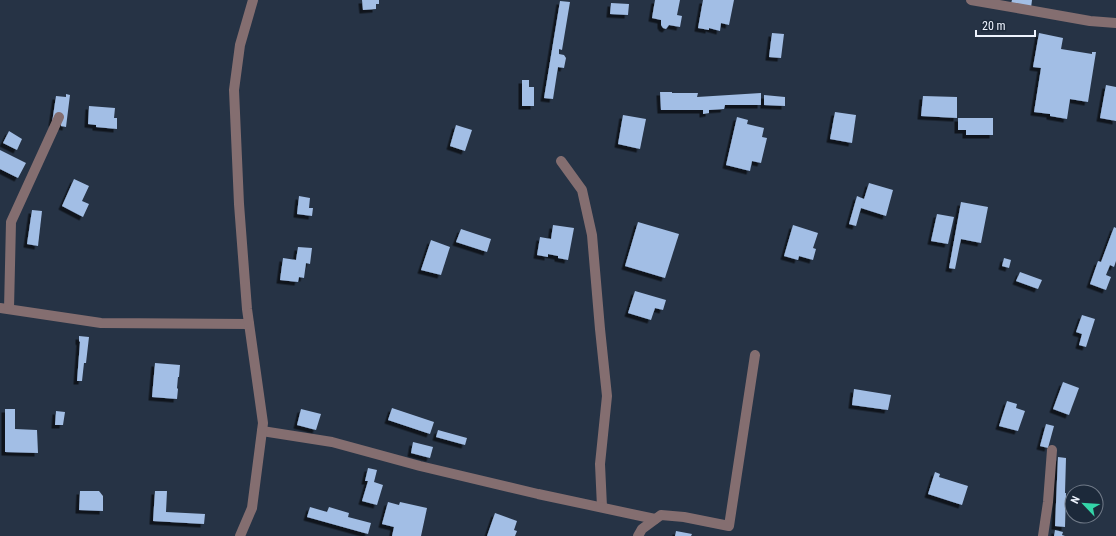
<svg xmlns="http://www.w3.org/2000/svg" width="1116" height="536" font-family="'Roboto Condensed',sans-serif">
	<style>
		.building { fill: #a2bee5; filter: url(#shadow) }
		.lines { fill: none; stroke-linecap: round; stroke-linejoin: round }
		.minor { stroke: #846e70; stroke-width: 10 }
	</style>
	<defs>
		<filter id="shadow"><feDropShadow dx="-3.5" dy="3.5" stdDeviation="0" flood-color="#0009"/></filter>
	</defs>
	<rect width="100%" height="100%" fill="#263345"/>
	<g class="building">
		<polygon points="362,0 379,0 379,4 376,4 376,9 363,10"/>
		<polygon points="655,0 680,0 677,15 682,16 680,27 669,25 666,29 663,28 661,25 661,20 652,18"/>
		<polygon points="703,0 734,0 729,25 721,23 720,31 709,28 709,30 698,28"/>
		<polygon points="1012,0 1032,0 1031,8 1010,7"/>
		<polygon points="560,1 570,2 562,50 559,49 559,54 564,55 566,58 564,68 558,67 553,99 544,98"/>
		<polygon points="611,3 629,4 628,15 610,14"/>
		<polygon points="772,33 784,34 781,58 769,57"/>
		<polygon points="1039,33 1063,38 1061,49 1092,54 1092,52 1096,52 1088,102 1070,99 1067,119 1050,116 1050,114 1034,112 1041,68 1033,67"/>
		<polygon points="522,80 529,80 529,87 534,87 534,106 522,106"/>
		<polygon points="1106,85 1116,87 1116,121 1100,118"/>
		<polygon points="660,92 672,92 672,93 698,93 697,97 761,93 761,105 725,105 724,109 709,110 709,113 703,114 703,110 661,110"/>
		<polygon points="66,94 70,95 66,127 61,126 61,124 52,123 56,96 66,97"/>
		<polygon points="764,95 785,97 785,106 764,105"/>
		<polygon points="923,96 957,97 957,118 921,116"/>
		<polygon points="89,106 115,108 114,118 117,118 117,129 96,127 96,125 88,124"/>
		<polygon points="835,112 856,115 852,143 830,139"/>
		<polygon points="623,115 646,119 640,149 618,144"/>
		<polygon points="737,117 748,120 747,124 764,128 762,137 767,138 761,163 752,161 750,171 726,165"/>
		<polygon points="958,118 993,118 993,135 966,135 966,130 958,130"/>
		<polygon points="456,125 472,130 465,151 450,146"/>
		<polygon points="9,131 22,139 17,150 3,143"/>
		<polygon points="0,150 26,163 18,178 0,169"/>
		<polygon points="74,179 89,186 82,201 89,204 83,217 62,206"/>
		<polygon points="869,183 893,190 886,216 861,208 856,226 849,224 857,196 864,199"/>
		<polygon points="299,196 310,198 309,208 313,208 312,216 297,214"/>
		<polygon points="961,202 988,207 981,243 961,239 955,269 949,268"/>
		<polygon points="32,210 42,211 38,246 27,244"/>
		<polygon points="937,214 954,217 948,244 931,241"/>
		<polygon points="638,222 679,234 665,278 625,266"/>
		<polygon points="553,225 574,228 568,260 558,258 558,256 548,254 548,257 537,255 540,237 551,239"/>
		<polygon points="793,225 818,233 813,248 816,249 813,260 799,256 798,260 784,256"/>
		<polygon points="1114,227 1116,228 1116,261 1114,267 1110,265 1106,275 1111,277 1106,290 1090,284 1098,261 1101,262"/>
		<polygon points="461,229 491,239 487,252 456,242"/>
		<polygon points="431,240 450,247 441,275 421,270"/>
		<polygon points="298,247 312,248 310,264 306,263 304,278 299,277 298,282 280,280 283,258 296,260"/>
		<polygon points="1004,258 1011,260 1009,268 1002,266"/>
		<polygon points="1020,272 1042,280 1038,289 1016,281"/>
		<polygon points="635,291 666,300 663,310 655,308 651,320 628,313"/>
		<polygon points="1082,315 1095,319 1086,347 1079,345 1082,334 1076,332"/>
		<polygon points="79,336 89,337 86,363 84,363 82,381 77,381 80,342 79,341"/>
		<polygon points="155,363 180,365 179,377 178,377 177,388 178,389 177,399 152,397"/>
		<polygon points="1063,382 1079,388 1069,415 1053,409"/>
		<polygon points="854,389 891,395 888,410 852,405"/>
		<polygon points="1007,401 1017,404 1016,408 1025,411 1018,431 999,426"/>
		<polygon points="392,408 434,422 430,434 388,420"/>
		<polygon points="5,409 15,409 15,429 37,430 38,453 5,452"/>
		<polygon points="301,409 321,414 316,430 297,425"/>
		<polygon points="56,411 65,412 63,425 55,425"/>
		<polygon points="1046,424 1054,426 1048,448 1040,446"/>
		<polygon points="438,430 467,438 465,445 436,437"/>
		<polygon points="413,442 433,447 430,458 411,453"/>
		<polygon points="1058,457 1066,458 1065,493 1066,493 1065,527 1055,526"/>
		<polygon points="368,468 377,470 374,482 383,485 377,505 362,501 368,481 365,481"/>
		<polygon points="935,472 940,474 939,477 968,486 962,505 928,494"/>
		<polygon points="80,491 99,491 103,496 103,511 79,510"/>
		<polygon points="155,491 167,491 166,512 205,514 204,524 153,521"/>
		<polygon points="388,502 399,505 400,502 427,508 421,536 392,536 394,527 382,524"/>
		<polygon points="310,507 327,512 329,507 349,513 348,517 371,523 368,534 307,517"/>
		<polygon points="495,513 517,521 514,530 517,531 515,536 487,536"/>
		<polygon points="1055,530 1063,532 1062,535 1065,536 1054,536"/>
		<polygon points="676,531 692,534 691,536 675,536"/>
	</g>
	<g class="lines">
		<g class="minor">
			<polyline points="971,0 1090,21 1116,23"/>
			<polyline points="561,161 582,190 592,235 600,329 607,396 600,464 602,507"/>
			<polyline points="0,308 101,323 249,324"/>
			<polyline points="9,309 11,222 59,117"/>
			<polyline points="262,431 332,442 420,466 538,494 655,519"/>
			<polyline points="240,536 252,508 263,423 247,309 239,204 234,90 240,45 253,0"/>
			<polyline points="638,536 642,529 661,515 684,517 729,526 755,355"/>
			<polyline points="1043,536 1048,502 1052,450"/>
		</g>
	</g>
	<g transform="translate(1084 504) rotate(295)"><circle r="19" fill="#1c293a" stroke="#707a88"/>
	<path d="M0-3L7 15L0 10L-7 15Z" fill="#34d4a8"/>
	<text y="-6" font-size="11" font-weight="bold" text-anchor="middle" fill="#eef4fe">N</text>
	</g>
	<path d="M976 30v6h59v-6" fill="none" stroke="#eef4fe" stroke-width="2"/>
	<text x="982" y="30" font-size="12" fill="#eef4fe" stroke="#1c293a" stroke-width="3" paint-order="stroke">20 m</text>
</svg>
